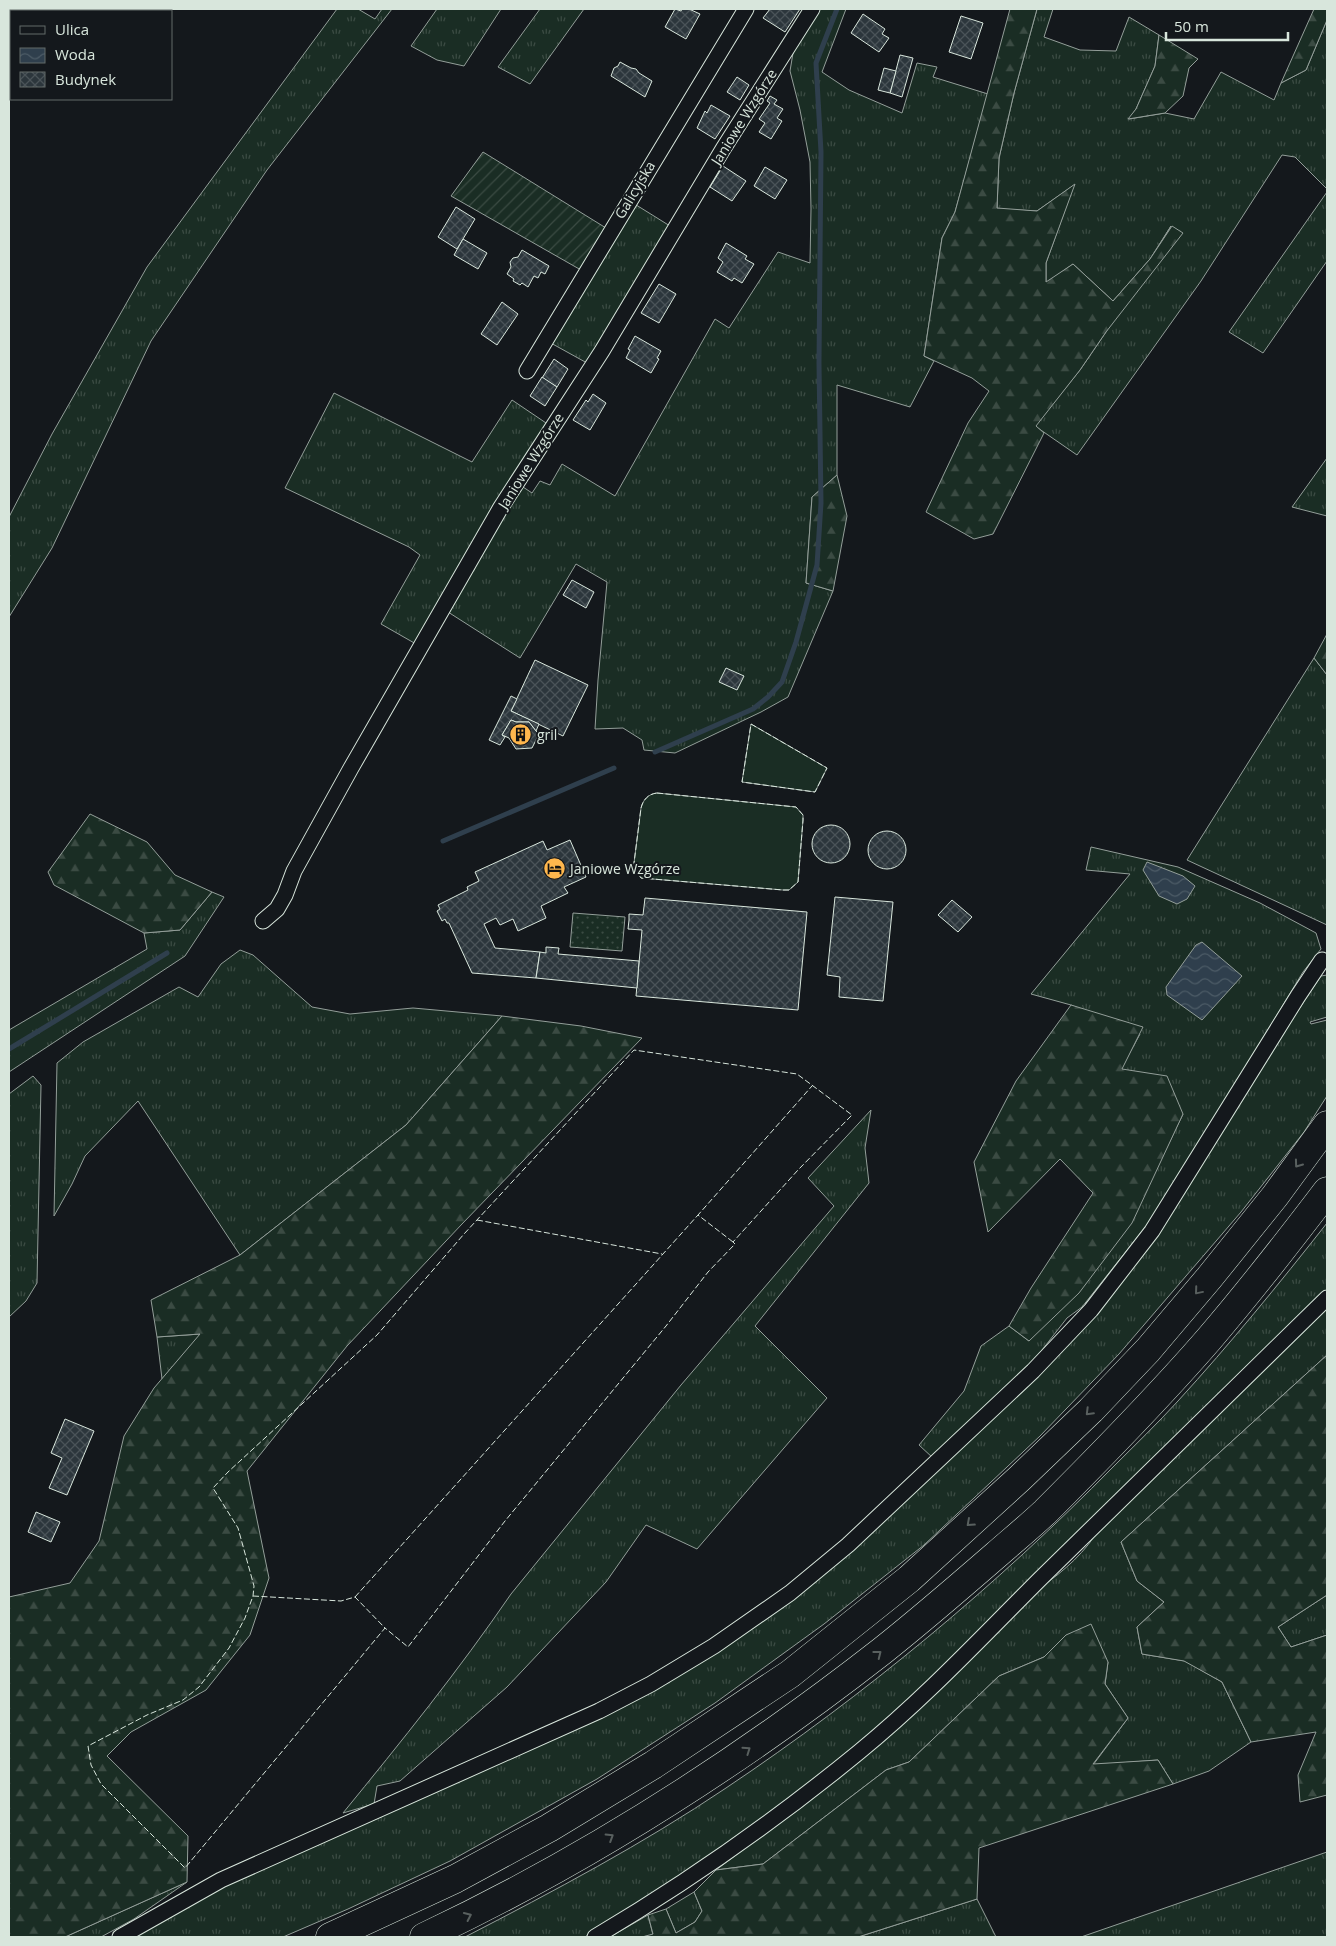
<svg xmlns="http://www.w3.org/2000/svg" width="1336" height="1946" font-family="'Open Sans',sans-serif">
	<style>
		.grass { fill: url(#grass-tufts); stroke: #939e99 }
		.forest { fill: url(#forest-firs); stroke: #939e99 }
		.park { fill: url(#park-dots); stroke: #939e99 }
		.garden { fill: url(#garden-furrows); stroke: #939e99 }
		.pitch { fill: #1a2d24; stroke: #939e99 }
		.water { fill: url(#water-waves); stroke: #939e99 }
		.lines { fill: none; stroke-linecap: round; stroke-linejoin: round }
		.stream { stroke: #2f3f4d; stroke-width: 5 }
		.building { fill: url(#building-cross-hatch); stroke: #d8e6dc }
		.minor-casing { stroke: #d8e6dc; stroke-width: 17 }
		.motorway-casing { stroke: #d8e6dc; stroke-width: 29 }
		.minor { stroke: #14181c; stroke-width: 15 }
		.motorway { stroke: #14181c; stroke-width: 28 }
		.fence { stroke: #d8e6dc; stroke-width: 1; stroke-dasharray: 6 2.5; stroke-linecap: butt }
		.oneway { stroke: #59605f }
		.labels { text-anchor: middle; stroke-width: 4; stroke-linejoin: round; paint-order: stroke }
		.street-label { font-size: 14px; fill: #d8e6dc; stroke: #14181c }
		.poi-label { font-size: 14px; fill: #d8e6dc; stroke: #14181c; text-anchor: start }
	</style>
	<defs>
		<pattern id="grass-tufts" width="24" height="20" patternUnits="userSpaceOnUse" patternTransform="scale(1.25)"><rect width="24" height="20" fill="#1a2d24"/><path d="M3 7l-1-3M5 7V3M7 7l1-3M15 17l-1-3M17 17v-4M19 17l1-3" fill="none" stroke="#3b4b43"/></pattern>
		<pattern id="forest-firs" width="22" height="20" patternUnits="userSpaceOnUse" patternTransform="scale(1.25)"><rect width="22" height="20" fill="#1a2d24"/><path d="M5 1l3.5 6h-7zM16 11l3.5 6h-7z" fill="#3b4b43"/></pattern>
		<pattern id="park-dots" width="8" height="8" patternUnits="userSpaceOnUse" patternTransform="scale(1.25)"><rect width="8" height="8" fill="#1a2d24"/><path d="M2 2h.1M6 6h.1" fill="none" stroke="#3b4b43" stroke-width="1.8" stroke-linecap="round"/></pattern>
		<pattern id="garden-furrows" width="10" height="10" patternUnits="userSpaceOnUse" patternTransform="scale(1.25)"><rect width="10" height="10" fill="#1a2d24"/><path d="M-1 1l2-2M0 10L10 0M9 11l2-2" fill="none" stroke="#3b4b43"/></pattern>
		<pattern id="water-waves" width="16" height="10" patternUnits="userSpaceOnUse" patternTransform="scale(1.25)"><rect width="16" height="10" fill="#2f3f4d"/><path d="M0 5q4-4 8 0t8 0" fill="none" stroke="#4c5b66"/></pattern>
		<pattern id="building-cross-hatch" width="8" height="8" patternUnits="userSpaceOnUse" patternTransform="scale(1.25)"><rect width="8" height="8" fill="#2c363c"/><path d="M0 0l8 8M0 8l8-8" fill="none" stroke="#4a5358"/></pattern>
	</defs>
	<rect width="100%" height="100%" fill="#14181c"/>
	<g class="grass">
		<polygon points="337,9 358,9 375,19 382,9 392,9 267,170 151,341 52,548 9,617 9,517 52,434 147,267"/>
		<polygon points="437,9 501,9 464,66 437,60 411,46"/>
		<polygon points="540,9 584,9 530,84 498,67"/>
		<polygon points="820,9 846,9 822,72 849,90 902,113 917,63 937,67 933,77 988,94 955,212 942,238 924,356 934,361 910,407 837,385 837,475 812,497 806,583 833,591 788,697 761,712 675,753 644,750 642,740 623,728 595,729 598,680 607,582 576,564 520,658 448,612 485,542 523,487 532,493 540,481 550,485 562,464 615,496 715,319 729,328 778,252 810,263 811,209 810,162 800,110 790,71 793,53"/>
		<polygon points="1037,9 1053,9 1044,37 1080,50 1116,51 1129,17 1159,35 1155,66 1136,109 1129,119 1165,113 1194,119 1221,72 1274,100 1281,83 1306,70 1327,20 1327,189 1295,157 1282,155 1201,281 1077,455 1035,426 1080,370 1106,332 1171,226 1150,259 1113,301 1073,264 1046,283 1046,263 1074,185 1037,211 997,209 999,158 1014,93"/>
		<polygon points="1327,192 1327,261 1263,353 1229,332"/>
		<polygon points="633,203 670,226 587,363 549,342"/>
		<polygon points="334,393 472,462 512,400 549,425 416,644 381,624 420,555 409,547 285,488"/>
		<polygon points="1327,458 1327,516 1292,507"/>
		<polygon points="1314,658 1327,675 1327,925 1187,860"/>
		<polygon points="1091,847 1178,867 1260,903 1316,933 1321,949 1303,972 1158,1211 1082,1307 1067,1318 1035,1359 933,1458 919,1445 964,1391 981,1346 1009,1326 1029,1341 1158,1166 1183,1114 1121,1069 1140,1034 1071,1005 1031,994 1130,874 1086,870"/>
		<polygon points="212,892 224,897 185,956 9,1072 9,1030 147,949 144,933 180,930"/>
		<polygon points="240,950 253,955 312,1007 350,1014 413,1008 502,1016 406,1125 240,1255 138,1101 85,1156 72,1184 54,1216 57,1063 83,1042 179,987 198,997 221,964"/>
		<polygon points="1327,975 1327,1017 1310,1022 1311,1024 1327,1020 1327,1096 1304,1132 1241,1212 1119,1354 1040,1436 924,1545 824,1624 715,1703 597,1779 450,1861 348,1909 283,1937 129,1937 226,1882 625,1706 727,1645 1096,1315 1321,976"/>
		<polygon points="33,1076 41,1085 37,1283 26,1301 9,1317 9,1094"/>
		<path d="M871,1110l-6,38 4,35 -114,143 72,72 -130,151 -51,-24 -40,57 -99,105 -107,94 -23,5 -3,18 -31,9c58,-71 116,-143 168,-219l170,-209 153,-179 -26,-28z"/>
		<path d="M1327,1223v67l-98,93 -247,250 -121,110 -95,75 -127,88 -54,31h-120c89,-46 178,-93 261,-149 139,-93 270,-202 388,-322 21,-21 43,-42 64,-65 52,-57 101,-117 149,-178z"/>
		<path d="M1327,1308v47l-206,187 16,39 27,21 -27,25 5,27 43,7 37,21 29,60 -42,29 -36,13 -15,-24 -65,5 35,-47 -23,-34 3,-22 -42,-27 -22,22 -45,19 -90,86 -23,8 -123,94 -47,6 108,-81 217,-202c23,-16 46,-36 59,-60z"/>
		<polygon points="201,1334 162,1379 157,1337"/>
		<polygon points="1327,1595 1327,1635 1291,1647 1278,1627"/>
		<polygon points="1327,1852 1327,1937 1081,1937"/>
		<polygon points="187,1882 134,1919 101,1937 65,1937"/>
		<polygon points="694,1892 702,1911 695,1922 676,1933 666,1909"/>
		<polygon points="977,1899 996,1937 858,1937"/>
		<polygon points="648,1915 653,1935 642,1937 610,1937"/>
	</g>
	<g class="forest">
		<polygon points="1010,9 1037,9 1014,93 999,158 997,208 1037,211 1075,184 1046,263 1046,282 1073,264 1113,301 1150,259 1172,226 1183,233 1106,332 1080,370 1036,426 1044,433 993,534 974,539 926,512 968,423 989,391 972,378 924,356 942,238 955,212"/>
		<polygon points="1314,9 1327,9 1327,20 1306,70 1281,83"/>
		<polygon points="1159,35 1198,59 1189,68 1183,96 1165,113 1128,119 1136,109 1155,66"/>
		<polygon points="837,475 847,516 833,591 806,583 812,497"/>
		<polygon points="1327,634 1327,675 1314,658"/>
		<polygon points="90,814 147,842 175,875 212,892 180,930 144,933 54,885 48,872"/>
		<polygon points="1071,1005 1143,1027 1122,1069 1167,1076 1183,1114 1132,1223 1079,1293 1029,1341 1009,1326 1031,1288 1093,1193 1060,1159 988,1232 974,1162 1016,1081"/>
		<polygon points="502,1016 581,1026 642,1038 462,1224 347,1346 247,1471 269,1578 250,1635 206,1690 131,1732 107,1756 188,1836 187,1882 65,1937 9,1937 9,1597 70,1583 99,1541 124,1436 154,1388 200,1334 157,1337 151,1300 240,1255 406,1125"/>
		<polygon points="1327,1355 1327,1595 1278,1627 1291,1647 1327,1635 1327,1795 1300,1802 1298,1775 1316,1732 1251,1742 1222,1682 1184,1661 1142,1654 1137,1627 1164,1602 1137,1581 1121,1542"/>
		<polygon points="1091,1624 1108,1662 1105,1684 1128,1718 1093,1764 1158,1760 1173,1784 979,1848 977,1899 858,1937 642,1937 653,1934 648,1915 666,1909 676,1933 695,1922 702,1911 694,1892 716,1870 763,1864 886,1770 909,1762 999,1676 1044,1657 1066,1635"/>
	</g>
	<polygon class="park" points="573,913 625,917 622,951 570,947"/>
	<polygon class="garden" points="483,152 606,228 581,270 451,196"/>
	<g class="pitch">
		<polygon points="751,724 827,768 815,792 742,782"/>
		<path d="M657,793l139,14 7,8v5l-5,62 -9,8h-6l-142,-12 -6,-9 -1,-6 7,-55c2,-8 7,-14 16,-15z"/>
	</g>
	<g class="water">
		<polygon points="1147,862 1183,876 1195,886 1187,899 1177,904 1159,896 1143,870"/>
		<polygon points="1202,942 1242,976 1202,1020 1167,995 1166,987 1196,945"/>
	</g>
	<g class="lines">
		<g class="stream">
			<polyline points="655,752 753,709 768,697 782,682 796,642 817,565 821,503 819,363 821,152 816,63 837,9"/>
			<polyline points="443,841 614,768"/>
			<polyline points="9,1049 167,953"/>
		</g>
	</g>
	<g class="building">
		<polygon points="147,9 167,9 170,11 145,11"/>
		<polygon points="675,9 681,11 682,9 689,9 700,14 686,39 665,27"/>
		<polygon points="770,9 800,9 785,32 763,18"/>
		<polygon points="863,14 885,29 882,34 889,38 879,52 851,33"/>
		<polygon points="961,16 983,23 971,59 949,52"/>
		<polygon points="900,55 913,58 902,97 890,93"/>
		<polygon points="620,62 631,68 636,69 639,73 652,81 645,97 611,76 614,68 618,66"/>
		<polygon points="884,68 896,71 890,93 878,90"/>
		<polygon points="737,77 749,85 740,100 727,92"/>
		<polygon points="770,96 777,100 774,104 783,109 777,118 782,121 771,139 759,132 765,123 759,119 770,103 767,101"/>
		<polygon points="711,105 730,116 715,139 697,128 705,111 707,113"/>
		<polygon points="723,166 746,181 732,201 710,187"/>
		<polygon points="765,167 787,180 775,199 754,186"/>
		<polygon points="456,207 475,219 457,249 438,237"/>
		<polygon points="463,239 487,253 478,269 454,255"/>
		<polygon points="726,243 747,256 745,259 754,264 742,283 734,278 732,281 717,272 723,262 718,258"/>
		<polygon points="522,250 549,266 545,274 541,272 538,278 534,276 528,287 522,283 520,285 513,281 514,279 507,274 511,267 510,262 513,258 518,257"/>
		<polygon points="659,284 676,294 659,323 641,313"/>
		<polygon points="502,302 518,314 497,345 481,334"/>
		<polygon points="635,336 661,351 657,358 659,359 651,373 626,358 630,350 628,349"/>
		<polygon points="554,359 568,369 557,387 542,378"/>
		<polygon points="542,377 557,387 545,406 530,396"/>
		<polygon points="593,394 606,403 590,430 573,420 586,400 588,402"/>
		<polygon points="572,580 594,592 586,608 563,595"/>
		<polygon points="535,660 588,685 563,736 511,711"/>
		<polygon points="726,668 744,676 737,690 719,682"/>
		<polygon points="511,696 517,699 511,711 539,724 536,731 529,722 516,722 511,720 502,735 505,737 500,745 489,740"/>
		<polygon points="511,720 516,722 529,722 536,731 539,734 532,748 516,749 509,738 502,735"/>
		<circle cx="831" cy="844" r="19"/>
		<circle cx="887" cy="850" r="19"/>
		<polygon points="570,840 586,877 564,887 568,893 541,906 546,918 518,931 513,919 500,925 496,918 484,924 495,948 540,952 536,978 472,973 449,923 447,923 445,919 442,921 437,911 440,909 438,905 468,890 467,887 479,881 475,872 543,841 547,850"/>
		<polygon points="835,897 893,902 883,1001 839,997 840,977 827,975"/>
		<polygon points="645,898 807,912 798,1010 636,996 642,930 628,929 629,920 629,914 643,915"/>
		<polygon points="952,900 972,917 958,932 938,915"/>
		<polygon points="546,947 559,948 558,954 639,961 637,988 536,978 540,952 546,953"/>
		<polygon points="65,1419 94,1431 67,1495 49,1488 62,1458 51,1453"/>
		<polygon points="36,1512 60,1522 51,1542 28,1532"/>
	</g>
	<g class="lines">
		<defs>
			<g id="minor">
				<polyline points="527,371 746,9"/>
				<polyline points="263,921 277,909 285,895 294,871 351,768 501,507 602,351 723,149 812,9"/>
				<polyline points="120,1937 221,1880 599,1711 651,1684 714,1646 790,1593 848,1545 1033,1371 1091,1310 1152,1231 1298,996 1322,960"/>
				<path d="M595,1937c93,-55 181,-117 264,-185 65,-53 122,-114 181,-173 96,-94 192,-187 287,-281"/>
			</g>
			<g id="motorway">
				<polyline points="330,1937 455,1879 549,1828 653,1765 790,1674 909,1579 1020,1478 1091,1410 1148,1350 1209,1278 1275,1196 1327,1125"/>
				<path d="M424,1937c163,-77 316,-175 458,-286 39,-31 76,-63 114,-96 16,-14 33,-28 49,-43 56,-56 112,-113 164,-173 41,-48 80,-98 118,-148"/>
			</g>
		</defs>
		<use href="#minor" class="minor-casing"/>
		<use href="#motorway" class="motorway-casing"/>
		<use href="#minor" class="minor"/>
		<use href="#motorway" class="motorway"/>
		<g class="fence">
			<polygon points="751,724 827,768 815,792 742,782"/>
			<path d="M657,793l139,14 7,8v5l-5,62 -9,8h-6l-142,-12 -6,-9 -1,-6 7,-55c2,-8 7,-14 16,-15z"/>
			<polyline points="477,1220 662,1254"/>
			<polyline points="733,1242 698,1215 812,1086"/>
			<polyline points="253,1596 341,1601 355,1597 385,1628 185,1868 101,1784 91,1765 88,1746 147,1715 183,1700 199,1687 229,1648 245,1618 253,1596 254,1586 238,1528 213,1488 228,1472 377,1335 464,1234 634,1050 797,1074 852,1115 798,1170 733,1242 735,1244 708,1272 666,1326 505,1521 408,1647 385,1628"/>
			<polyline points="355,1597 698,1215"/>
		</g>
	</g>
	<defs><path id="oneway-chevron" d="M-2-3.5L2.5 0L-2 3.5" fill="none" stroke-width="1.6" stroke-linecap="round" stroke-linejoin="round" transform="scale(1.25)"/></defs>
	<g class="oneway">
		<use href="#oneway-chevron" transform="translate(1298 1164) rotate(126)"/>
		<use href="#oneway-chevron" transform="translate(1198 1291) rotate(130)"/>
		<use href="#oneway-chevron" transform="translate(1089 1412) rotate(135)"/>
		<use href="#oneway-chevron" transform="translate(970 1523) rotate(138)"/>
		<use href="#oneway-chevron" transform="translate(878 1654) rotate(-38)"/>
		<use href="#oneway-chevron" transform="translate(747 1750) rotate(-35)"/>
		<use href="#oneway-chevron" transform="translate(610 1837) rotate(-32)"/>
		<use href="#oneway-chevron" transform="translate(468 1916) rotate(-25)"/>
	</g>
	<defs>
		<symbol id="building-disc" viewBox="-11 -11 22 22"><circle r="9.5" fill="#ffb74d" stroke="#14181c"/><path d="M-4-6H4V6H1V3H-1V6H-4ZM-2.5-4.3h1.7v1.8h-1.7ZM.8-4.3h1.7v1.8H.8ZM-2.5-1h1.7V.8h-1.7ZM.8-1h1.7V.8H.8Z" fill="#111"/></symbol>
		<symbol id="hotel-disc" viewBox="-11 -11 22 22"><circle r="9.5" fill="#ffb74d" stroke="#14181c"/><path d="M-6-4.5h1.5V1H6V5H4.5V3h-9V5H-6ZM-4 0a1.8 1.8 0 1 1 3.6 0ZM.5 0V-2.5h3Q6-2.5 6 0Z" fill="#111"/></symbol>
	</defs>
	<g fill-rule="evenodd">
		<use href="#building-disc" x="508" y="722" width="25" height="25"/>
		<use href="#hotel-disc" x="542" y="856" width="25" height="25"/>
	</g>
	<g class="labels">
		<g class="street-label">
			<text transform="translate(744 117) rotate(-58)" y="5">Janiowe Wzgórze</text>
			<text transform="translate(635 190) rotate(-59)" y="5">Galicyjska</text>
			<text transform="translate(531 461) rotate(-58)" y="5">Janiowe Wzgórze</text>
		</g>
		<g class="poi-label">
			<text x="537" y="740">gril</text>
			<text x="570" y="874">Janiowe Wzgórze</text>
		</g>
	</g>
	<rect width="1336" height="1946" fill="none" stroke="#d8e6dc" stroke-width="20"/>
	<rect x="10" y="10" width="162" height="90" fill="#14181c" stroke="#626a69"/>
	<rect x="20" y="26" width="25" height="8" fill="#14181c" stroke="#626a69"/>
	<text x="55" y="35" font-size="15" fill="#d8e6dc">Ulica</text>
	<rect x="20" y="48" width="25" height="15" fill="url(#water-waves)" stroke="#626a69"/>
	<text x="55" y="60" font-size="15" fill="#d8e6dc">Woda</text>
	<rect x="20" y="72" width="25" height="15" fill="url(#building-cross-hatch)" stroke="#626a69"/>
	<text x="55" y="85" font-size="15" fill="#d8e6dc">Budynek</text>
	<path d="M1166 32v8h122v-8" fill="none" stroke="#d8e6dc" stroke-width="2.5"/>
	<text x="1174" y="32" font-size="15" fill="#d8e6dc" stroke="#14181c" stroke-width="4" paint-order="stroke">50 m</text>
</svg>
